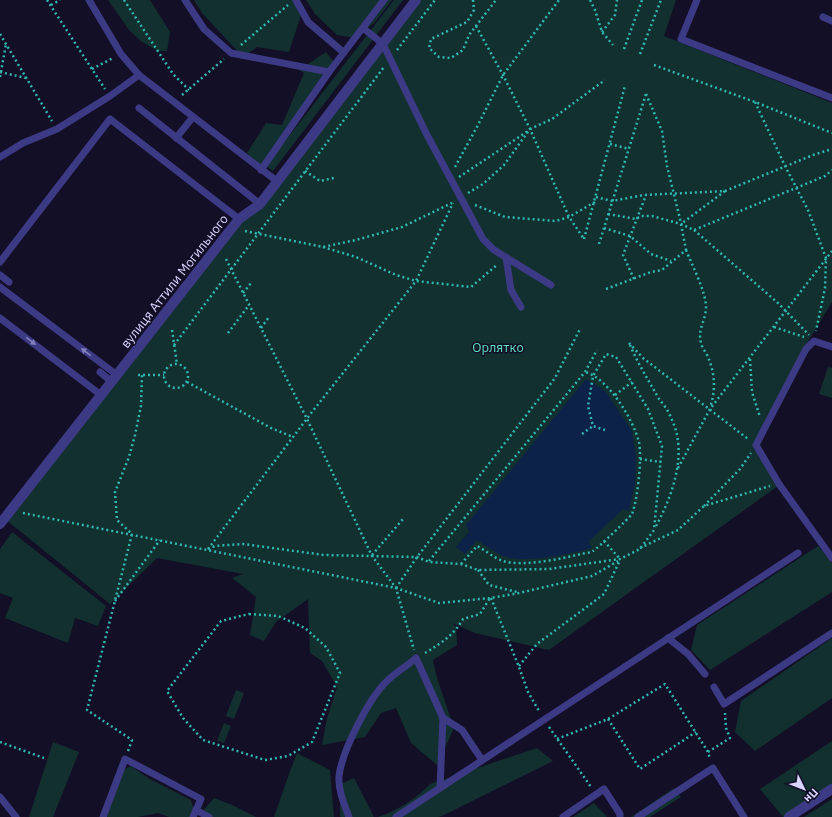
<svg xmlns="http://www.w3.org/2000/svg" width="832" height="817" font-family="'IBM Plex Sans',sans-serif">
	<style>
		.green { fill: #12302f }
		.water { fill: #0c2248 }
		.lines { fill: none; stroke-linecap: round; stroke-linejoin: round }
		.path { stroke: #2fb8b0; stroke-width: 2.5; stroke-dasharray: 2 3; stroke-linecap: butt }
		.service { stroke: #3d3a85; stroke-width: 7 }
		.minor { stroke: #3d3a85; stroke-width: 10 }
		.oneway { fill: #837fbc }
		.labels { text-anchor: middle; stroke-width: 3; stroke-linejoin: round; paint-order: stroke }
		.street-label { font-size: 13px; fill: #d9d4ff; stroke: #130f26 }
		.park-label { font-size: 13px; fill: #5fe0c0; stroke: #130f26 }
	</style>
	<rect width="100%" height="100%" fill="#130f26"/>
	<g class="green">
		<polygon points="108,0 150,0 170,32 167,51 158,51 142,42 129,30"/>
		<polygon points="194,0 296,0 303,9 289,52 257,47 243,57 202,13"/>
		<polygon points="306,0 392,0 375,22 355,38 337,35 315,14"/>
		<polygon points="394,0 403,0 273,171 266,166"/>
		<polygon points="418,0 676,0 664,36 832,103 832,302 804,348 753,445 778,486 549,650 475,633 452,623 456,627 457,645 433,660 437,678 454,728 437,765 411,743 396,708 381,713 365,737 322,745 327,718 337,687 322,661 310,653 308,599 276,622 264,641 250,635 256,597 232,578 243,574 157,558 110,604 5,519 240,220 261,205"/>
		<polygon points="326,52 334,62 261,165 256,166 247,153 266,123 282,125 304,73 299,70"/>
		<polygon points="828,367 832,368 832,398 819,394"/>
		<polygon points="12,532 106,606 98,626 75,618 68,643 5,618 13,598 0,593 0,549"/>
		<polygon points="818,546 832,563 832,592 710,670 691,650 697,625"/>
		<polygon points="832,638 832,698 755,751 735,732 741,701"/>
		<polygon points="236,690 244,693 234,719 226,716"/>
		<polygon points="224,723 231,726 224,743 217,741"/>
		<polygon points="832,741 832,785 785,817 783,817 760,789"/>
		<polygon points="53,742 79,752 53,817 29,817"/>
		<path d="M537,748l16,13 -111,55 -4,1h-60c20,-7 38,-18 52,-33z"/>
		<polygon points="297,753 330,770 334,817 274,817 289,774"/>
		<polygon points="131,766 148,778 191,800 196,817 169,817 158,813 138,817 105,817 123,773 125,769"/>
		<polygon points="354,778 374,817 341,817 340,816 341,784"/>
		<polygon points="674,788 681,797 650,817 631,817"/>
		<polygon points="214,798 232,805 256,817 202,817 201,813"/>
		<polygon points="832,799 832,817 804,817"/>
		<polygon points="594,803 607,817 573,817"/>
	</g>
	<path class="water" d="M586,379l20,13 26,39 4,26 -1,26 -6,28 -6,-2 -35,33 4,6c-23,6 -66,16 -89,8 -9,-4 -18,-11 -26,-16l-12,14 -9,-7 13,-15 -3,-7z"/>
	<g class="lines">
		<g class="path">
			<polyline points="47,0 105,89"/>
			<polyline points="124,0 173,74 189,90"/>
			<polyline points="473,0 474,10 467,22 431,39 429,48 439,57 451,58 463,50 469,35 496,0"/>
			<polyline points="590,0 595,10 602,32 613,45"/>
			<polyline points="51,5 60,0"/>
			<polyline points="476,26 503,75 530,129 569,217 584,239"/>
			<polyline points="602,32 615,15 617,0"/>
			<polyline points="0,34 52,121"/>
			<polyline points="241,45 288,5"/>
			<polyline points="624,49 642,0"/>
			<polyline points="397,50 435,0"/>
			<polyline points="640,54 661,0"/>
			<polyline points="654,65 755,102 832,133"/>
			<polyline points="92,69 113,58"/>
			<polyline points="0,72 26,78"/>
			<polyline points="0,77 6,44"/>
			<polyline points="646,94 662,131 667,166 681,223"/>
			<polyline points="182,95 224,59"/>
			<polyline points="755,102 785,166 808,210 826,258 825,288 816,331"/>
			<polyline points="610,144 629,149"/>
			<polyline points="455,167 478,125 503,75 559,0"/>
			<polyline points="305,171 320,181 334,178"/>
			<polyline points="459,177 528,131"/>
			<polyline points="468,193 483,184 504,165 530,129 552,119 605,80"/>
			<polyline points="596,197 612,201 644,195 725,191 813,155 832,149"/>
			<polyline points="475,205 505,217 556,221 569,217 595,202"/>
			<polyline points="608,214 636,219 641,216 652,216 681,224 694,230 825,176 832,170"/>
			<polyline points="604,228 630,236 651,254 671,261"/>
			<polyline points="694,230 778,303 809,335"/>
			<polyline points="245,231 323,247 356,240 402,227 452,203"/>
			<polyline points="584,239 625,86"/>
			<polyline points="599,244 646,94"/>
			<polyline points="323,247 356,257 396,275 416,281 471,287 498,264"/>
			<path d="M686,250c6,15 20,42 20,57 0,13 -9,23 -5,36 1,5 5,9 7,14 7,16 8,34 2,50"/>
			<polyline points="226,259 307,419 372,556 396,588 414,650"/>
			<polyline points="634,279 623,255 646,195"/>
			<polyline points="606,289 651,272 662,270 686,250 681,224 725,191"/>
			<polyline points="243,293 251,283"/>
			<polyline points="774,327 804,337"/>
			<polyline points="261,328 269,317"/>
			<polyline points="172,330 177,364"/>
			<polyline points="228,333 249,305"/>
			<polyline points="629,343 643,358 748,439"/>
			<polyline points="174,345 384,67"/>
			<path d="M630,345c8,19 19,36 29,54 5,6 10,13 13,21 16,34 0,77 -17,108"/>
			<polyline points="750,359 752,392 760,417"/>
			<circle cx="176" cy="376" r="12"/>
			<polyline points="138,375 164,375"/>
			<polyline points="187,382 271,428 293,437"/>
			<polyline points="615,395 632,382"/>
			<polyline points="582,434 593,426"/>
			<polyline points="640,459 661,462"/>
			<polyline points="678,468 710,409 832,251"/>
			<polyline points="704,506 740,469 751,453"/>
			<polyline points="23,513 396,588 439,603 491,598 519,593 592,576 618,561"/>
			<polyline points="604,541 620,559"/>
			<polyline points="640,548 678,530 704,506 770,486"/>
			<polyline points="208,549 215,546 243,544 324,555 417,557 429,562 461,564 478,570 549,569 620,559 640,549 654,530 662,446 648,409 616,357 606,354 593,376 588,406 593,426 605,430"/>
			<polyline points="208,549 312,412 416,281 453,203"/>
			<polyline points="372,555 403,519"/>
			<polyline points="429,561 585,372 597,350"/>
			<path d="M461,564l16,-18c8,4 17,12 26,15 21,6 57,-2 78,-7 4,-1 9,-1 12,-3 4,-2 37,-34 39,-37 6,-16 10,-56 7,-72 -6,-23 -31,-64 -54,-70"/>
			<polyline points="478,570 489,585 517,592"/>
			<polyline points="396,588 417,557 555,378 580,329"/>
			<polyline points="491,598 519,667 528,692 539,711"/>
			<polyline points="115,601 160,540"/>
			<polygon points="249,614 278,616 305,628 326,647 340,673 312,742 288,756 265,760 203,740 183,718 167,691 221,621"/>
			<path d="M425,653c15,-9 29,-18 38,-34l17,-5 10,-16"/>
			<polyline points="519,666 537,644 604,594 620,560"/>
			<polyline points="608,719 640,769 696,732"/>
			<polyline points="549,727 591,787"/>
			<polyline points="557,739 608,719 665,684 708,752 710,759"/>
			<polyline points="0,742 44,758"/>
			<polyline points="128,751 132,740 87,710 132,534 117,520 115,492 129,457 135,435 141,406 142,375"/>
			<polyline points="708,752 730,738 726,728 725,713"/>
		</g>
		<g class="service">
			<polyline points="89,0 121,54 139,75 278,182"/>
			<polyline points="185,0 204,29 231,53 329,72"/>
			<polyline points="296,0 308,22 343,52"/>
			<polyline points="697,0 681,39 832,98"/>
			<polyline points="823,17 832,21"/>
			<polyline points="363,28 383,44 426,133 483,239 494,250 551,285"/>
			<polyline points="139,108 260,204"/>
			<polyline points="176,138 193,117"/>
			<polyline points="0,157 23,143 57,129 110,96 139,75"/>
			<polyline points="261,170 329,72 384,0"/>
			<polyline points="506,257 511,290 521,307"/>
			<polyline points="0,262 110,119 239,219"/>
			<polyline points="0,275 9,282"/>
			<polyline points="0,287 117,375"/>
			<polyline points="0,318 101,395"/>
			<polyline points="832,347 814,341 806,349 756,445 779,484 832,558"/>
			<polyline points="100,372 112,382"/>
			<polyline points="668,638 688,654 705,674"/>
			<polyline points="714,687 724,704 832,633"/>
			<polyline points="443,718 462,730 482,760"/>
			<polyline points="440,788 798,553"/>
			<polyline points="0,797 16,817"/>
			<polyline points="196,810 209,817"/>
			<polyline points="103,817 125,759 201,799 193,817"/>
			<path d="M349,817c-5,-13 -11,-27 -10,-41 3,-25 30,-78 48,-95 9,-9 20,-15 29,-23l27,60 -3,70 -44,29"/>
			<polyline points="563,817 604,789 620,814 620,817"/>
			<polyline points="638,817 713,768 744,817"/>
		</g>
		<g class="minor">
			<polyline points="0,524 239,219 260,204 416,0"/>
			<polyline points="789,817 832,789"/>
		</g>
	</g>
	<defs><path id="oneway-solid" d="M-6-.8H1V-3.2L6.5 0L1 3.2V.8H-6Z"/></defs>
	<g class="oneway">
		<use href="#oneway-solid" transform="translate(31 341) rotate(37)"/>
		<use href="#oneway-solid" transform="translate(86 352) rotate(-143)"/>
	</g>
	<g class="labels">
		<g class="street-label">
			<text transform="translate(174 281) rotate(-52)" y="5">вулиця Аттили Могильного</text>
		</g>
		<g class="park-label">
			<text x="498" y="352">Орлятко</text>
		</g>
	</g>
	<g transform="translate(804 789) rotate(133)" stroke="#130f26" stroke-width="3" paint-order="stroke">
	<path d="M0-3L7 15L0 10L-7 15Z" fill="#d9d4ff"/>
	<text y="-6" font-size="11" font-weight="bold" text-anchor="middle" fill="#d9d4ff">Пн</text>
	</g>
</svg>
